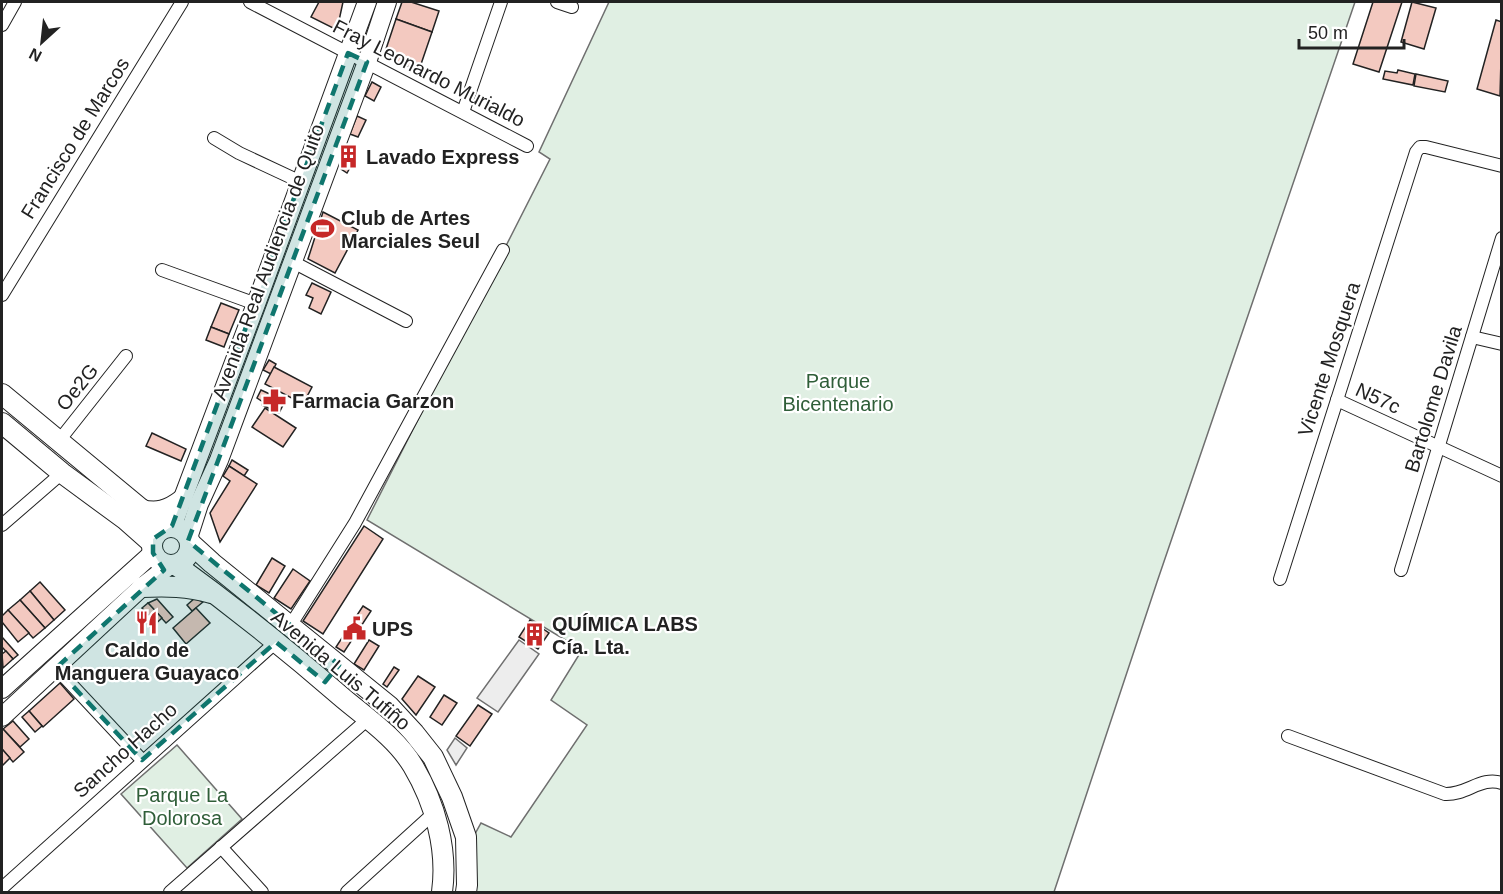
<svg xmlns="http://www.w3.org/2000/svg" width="1503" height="894" font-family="Arial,sans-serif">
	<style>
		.green { fill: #e0efe3; stroke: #6f6f6f; stroke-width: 1.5 }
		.parking { fill: #ededed; stroke: #6f6f6f; stroke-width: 1.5 }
		.building { fill: #f3c9c0; stroke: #222; stroke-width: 1.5 }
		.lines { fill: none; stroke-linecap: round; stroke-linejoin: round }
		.minor-casing { stroke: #222; stroke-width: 14 }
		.secondary-casing { stroke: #222; stroke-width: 20 }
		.primary-casing { stroke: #222; stroke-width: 22 }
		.minor { stroke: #fff; stroke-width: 12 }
		.secondary { stroke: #fff; stroke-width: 18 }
		.primary { stroke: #fff; stroke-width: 20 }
		.marked { fill: #0f766e; fill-opacity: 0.2; stroke: #0f766e; stroke-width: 4.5; stroke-dasharray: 12 8; stroke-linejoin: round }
		.labels { text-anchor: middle; stroke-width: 4.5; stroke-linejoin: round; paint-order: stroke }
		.street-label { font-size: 20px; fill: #222; stroke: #fff }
		.poi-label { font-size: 20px; font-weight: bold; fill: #222; stroke: #fff; text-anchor: start }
		.park-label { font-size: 20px; fill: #2f5e38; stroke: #fff }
	</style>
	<rect width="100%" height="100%" fill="#fff"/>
	<g class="green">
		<polygon points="609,2 1355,2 1157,582 1054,892 475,892 475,834 481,823 511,837 587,725 551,700 582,650 367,520 550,159 539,152"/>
		<polygon points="177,745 242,819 187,868 121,794"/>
	</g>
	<g class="parking">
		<polygon points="519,640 539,654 498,712 477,698"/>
		<polygon points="455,738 467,748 456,765 447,750"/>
	</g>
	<g class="building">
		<polygon points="319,2 343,2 337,30 311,17"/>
		<polygon points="402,2 411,2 439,11 432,32 396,19"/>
		<polygon points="1373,2 1402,2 1379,72 1353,64"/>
		<polygon points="1412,2 1436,8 1424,49 1401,42"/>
		<polygon points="396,19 432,32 419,70 398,63 390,57 386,49"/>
		<polygon points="1496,20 1502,22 1500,96 1477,89"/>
		<polygon points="1398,70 1415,74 1413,85 1383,79 1385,71 1397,73"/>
		<polygon points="1416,74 1448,81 1445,92 1414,86"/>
		<polygon points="372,82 381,87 374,101 365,96"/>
		<polygon points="357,116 366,120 358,137 350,134"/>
		<polygon points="348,149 355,153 349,165 341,162"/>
		<polygon points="341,162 351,166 347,173 341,169"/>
		<polygon points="323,212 358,230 335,273 308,259"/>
		<polygon points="312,283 331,292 321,314 309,308 313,298 306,295"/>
		<polygon points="221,303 239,310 229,334 211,327"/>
		<polygon points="211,327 229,334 224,347 206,340"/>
		<polygon points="269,360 276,364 271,374 263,370"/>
		<polygon points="274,367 312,387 303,404 265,384"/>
		<polygon points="261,390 285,401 279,413 262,405 263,402 257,398"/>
		<polygon points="265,408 296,428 283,447 252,427"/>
		<polygon points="152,433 186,449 181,461 146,446"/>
		<polygon points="232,460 248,470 244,476 229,466"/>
		<polygon points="229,466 257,484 220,542 210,513 230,481 223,476"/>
		<polygon points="364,526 383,539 323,634 303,621"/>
		<polygon points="272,558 285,566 269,593 256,585"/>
		<polygon points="293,569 310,581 291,609 274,598"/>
		<polygon points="40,582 65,610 54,620 30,591"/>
		<polygon points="30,591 54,620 45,628 20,600"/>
		<polygon points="195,598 203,602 192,611 187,605"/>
		<polygon points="157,599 173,617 166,623 148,603"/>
		<polygon points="20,600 45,628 33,638 8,610"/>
		<polygon points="148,603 162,618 151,628 147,623 152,619 142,608"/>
		<polygon points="363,606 371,611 344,652 336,647"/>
		<polygon points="196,608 210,623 186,644 173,628"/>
		<polygon points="8,610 29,633 18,642 2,622 2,616"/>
		<polygon points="530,620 549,633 538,649 519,637"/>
		<polygon points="2,637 18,655 13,659 2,647"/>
		<polygon points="369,640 379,646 364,670 354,664"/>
		<polygon points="6,651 13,659 3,668 2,654"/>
		<polygon points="394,667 399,670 387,687 383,684"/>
		<polygon points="418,676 435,687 416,715 402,699"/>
		<polygon points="60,683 74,699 43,727 29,711"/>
		<polygon points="444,695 457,703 442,725 430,717"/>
		<polygon points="478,705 492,714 470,746 456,736"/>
		<polygon points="29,711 42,726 35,732 22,717"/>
		<polygon points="13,721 29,739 20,747 3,729"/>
		<polygon points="3,729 24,752 13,762 2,749 2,731"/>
		<polygon points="2,749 10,758 2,766"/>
	</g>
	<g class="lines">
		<defs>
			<g id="minor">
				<polyline points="250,2 527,146"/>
				<polyline points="557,2 572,7"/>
				<polyline points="2,25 15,2"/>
				<polyline points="463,112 501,2"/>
				<polyline points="214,138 239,153 301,182"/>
				<polyline points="291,261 406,321"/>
				<polyline points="162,270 256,304"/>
				<polyline points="2,295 182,2"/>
				<polyline points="1472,337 1502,344"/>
				<polyline points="1337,400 1502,476"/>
				<polyline points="58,442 126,356"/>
				<polyline points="2,525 62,473"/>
				<polyline points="1401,570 1502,238"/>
				<polyline points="1280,579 1416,152 1420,147 1426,147 1502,166"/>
				<polyline points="290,626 355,523 503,250"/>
				<polyline points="56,668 142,760"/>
				<path d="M1288,736l157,58c22,1 36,-18 57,-11"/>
				<polyline points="221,847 262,892"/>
				<polyline points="2,888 276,642"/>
				<polyline points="170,892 368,719"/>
				<polyline points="347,892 434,813"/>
			</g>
			<g id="secondary">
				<polyline points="172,527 256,304 367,2"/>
				<polyline points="188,538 199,504 219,460 367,62 387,2"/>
				<polyline points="2,689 153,553"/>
				<polyline points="2,717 142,587 170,565"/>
			</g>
			<g id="primary">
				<polyline points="2,394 164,528"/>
				<polyline points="2,423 62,473 126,520 152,543"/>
				<path d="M140,509c16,6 29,1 42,-9"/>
				<circle cx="171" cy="546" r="19"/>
				<polyline points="190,543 212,563 389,706 414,733 433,757 452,797 466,837 467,885 466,892"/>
				<path d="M176,565c58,42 114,87 168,134 24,20 53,40 69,67 22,37 35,83 29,126"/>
				<path d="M142,587c24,-1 46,-1 69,6"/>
			</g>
		</defs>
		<use href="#minor" class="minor-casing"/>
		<use href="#secondary" class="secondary-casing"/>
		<use href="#primary" class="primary-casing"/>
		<use href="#minor" class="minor"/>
		<use href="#secondary" class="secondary"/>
		<use href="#primary" class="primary"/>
	</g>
	<path class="marked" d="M348,53l19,9 -179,479 151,124 -14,17 -49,-40 -134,118 -86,-92 108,-98 -11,-17v-14l19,-13z"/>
	<defs>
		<symbol id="building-bare" viewBox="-9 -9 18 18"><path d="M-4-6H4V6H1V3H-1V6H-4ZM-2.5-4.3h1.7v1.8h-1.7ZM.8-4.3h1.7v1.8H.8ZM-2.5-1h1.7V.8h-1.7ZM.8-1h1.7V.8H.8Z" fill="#c62828" stroke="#fff" stroke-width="2.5" paint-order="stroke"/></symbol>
		<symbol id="stadium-bare" viewBox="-9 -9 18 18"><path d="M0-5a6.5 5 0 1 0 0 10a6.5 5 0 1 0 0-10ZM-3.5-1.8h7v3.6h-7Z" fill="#c62828" stroke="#fff" stroke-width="2.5" paint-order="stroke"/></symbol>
		<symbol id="pharmacy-bare" viewBox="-9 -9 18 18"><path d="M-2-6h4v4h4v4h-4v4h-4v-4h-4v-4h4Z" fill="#c62828" stroke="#fff" stroke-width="2.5" paint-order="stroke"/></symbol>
		<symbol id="restaurant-bare" viewBox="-9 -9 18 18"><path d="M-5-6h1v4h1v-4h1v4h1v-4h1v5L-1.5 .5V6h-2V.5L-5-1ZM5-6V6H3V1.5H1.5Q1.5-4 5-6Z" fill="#c62828" stroke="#fff" stroke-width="2.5" paint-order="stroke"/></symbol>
		<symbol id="civic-bare" viewBox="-9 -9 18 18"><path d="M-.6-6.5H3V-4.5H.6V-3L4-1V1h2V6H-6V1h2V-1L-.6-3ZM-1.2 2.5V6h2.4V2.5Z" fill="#c62828" stroke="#fff" stroke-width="2.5" paint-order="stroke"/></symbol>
	</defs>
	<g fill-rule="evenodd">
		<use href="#building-bare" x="332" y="140" width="33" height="33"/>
		<use href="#stadium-bare" x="306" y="212" width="33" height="33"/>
		<use href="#pharmacy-bare" x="258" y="384" width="33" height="33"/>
		<use href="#restaurant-bare" x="130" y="606" width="33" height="33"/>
		<use href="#civic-bare" x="338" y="612" width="33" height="33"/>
		<use href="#building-bare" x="518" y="618" width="33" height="33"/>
	</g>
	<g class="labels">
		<g class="street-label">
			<text transform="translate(429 73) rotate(27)" y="7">Fray Leonardo Murialdo</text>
			<text transform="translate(75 138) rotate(-58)" y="7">Francisco de Marcos</text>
			<text transform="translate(268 262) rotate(-70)" y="7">Avenida Real Audiencia de Quito</text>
			<text transform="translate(1329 359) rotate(-72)" y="7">Vicente Mosquera</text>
			<text transform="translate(77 387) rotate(-51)" y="7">Oe2G</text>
			<text transform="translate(1378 398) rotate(25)" y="7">N57c</text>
			<text transform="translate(1433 399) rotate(-73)" y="7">Bartolome Davila</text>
			<text transform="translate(341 670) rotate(40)" y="7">Avenida Luis Tufiño</text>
			<text transform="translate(125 750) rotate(-42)" y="7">Sancho Hacho</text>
		</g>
		<g class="poi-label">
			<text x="366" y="164">Lavado Express</text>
			<text x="341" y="225">Club de Artes<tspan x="341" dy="23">Marciales Seul</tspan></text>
			<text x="292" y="408">Farmacia Garzon</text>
			<text x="552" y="631">QUÍMICA LABS<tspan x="552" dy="23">Cía. Lta.</tspan></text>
			<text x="372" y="636">UPS</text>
			<text x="147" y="657" text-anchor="middle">Caldo de<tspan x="147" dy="23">Manguera Guayaco</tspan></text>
		</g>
		<g class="park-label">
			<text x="838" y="388">Parque<tspan x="838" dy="23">Bicentenario</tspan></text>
			<text x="182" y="802">Parque La<tspan x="182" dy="23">Dolorosa</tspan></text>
		</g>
	</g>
	<rect width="1503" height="894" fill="none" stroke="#222222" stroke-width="6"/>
	<g transform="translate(42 42) rotate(207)" stroke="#ffffff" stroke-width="4.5" paint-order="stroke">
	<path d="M0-4.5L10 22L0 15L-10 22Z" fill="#222222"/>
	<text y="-9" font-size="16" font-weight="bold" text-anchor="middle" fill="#222222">N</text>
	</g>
	<path d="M1299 39v9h105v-9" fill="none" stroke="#222222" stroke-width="3"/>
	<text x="1308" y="39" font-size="18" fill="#222222" stroke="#ffffff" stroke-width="4.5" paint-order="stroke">50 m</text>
</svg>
